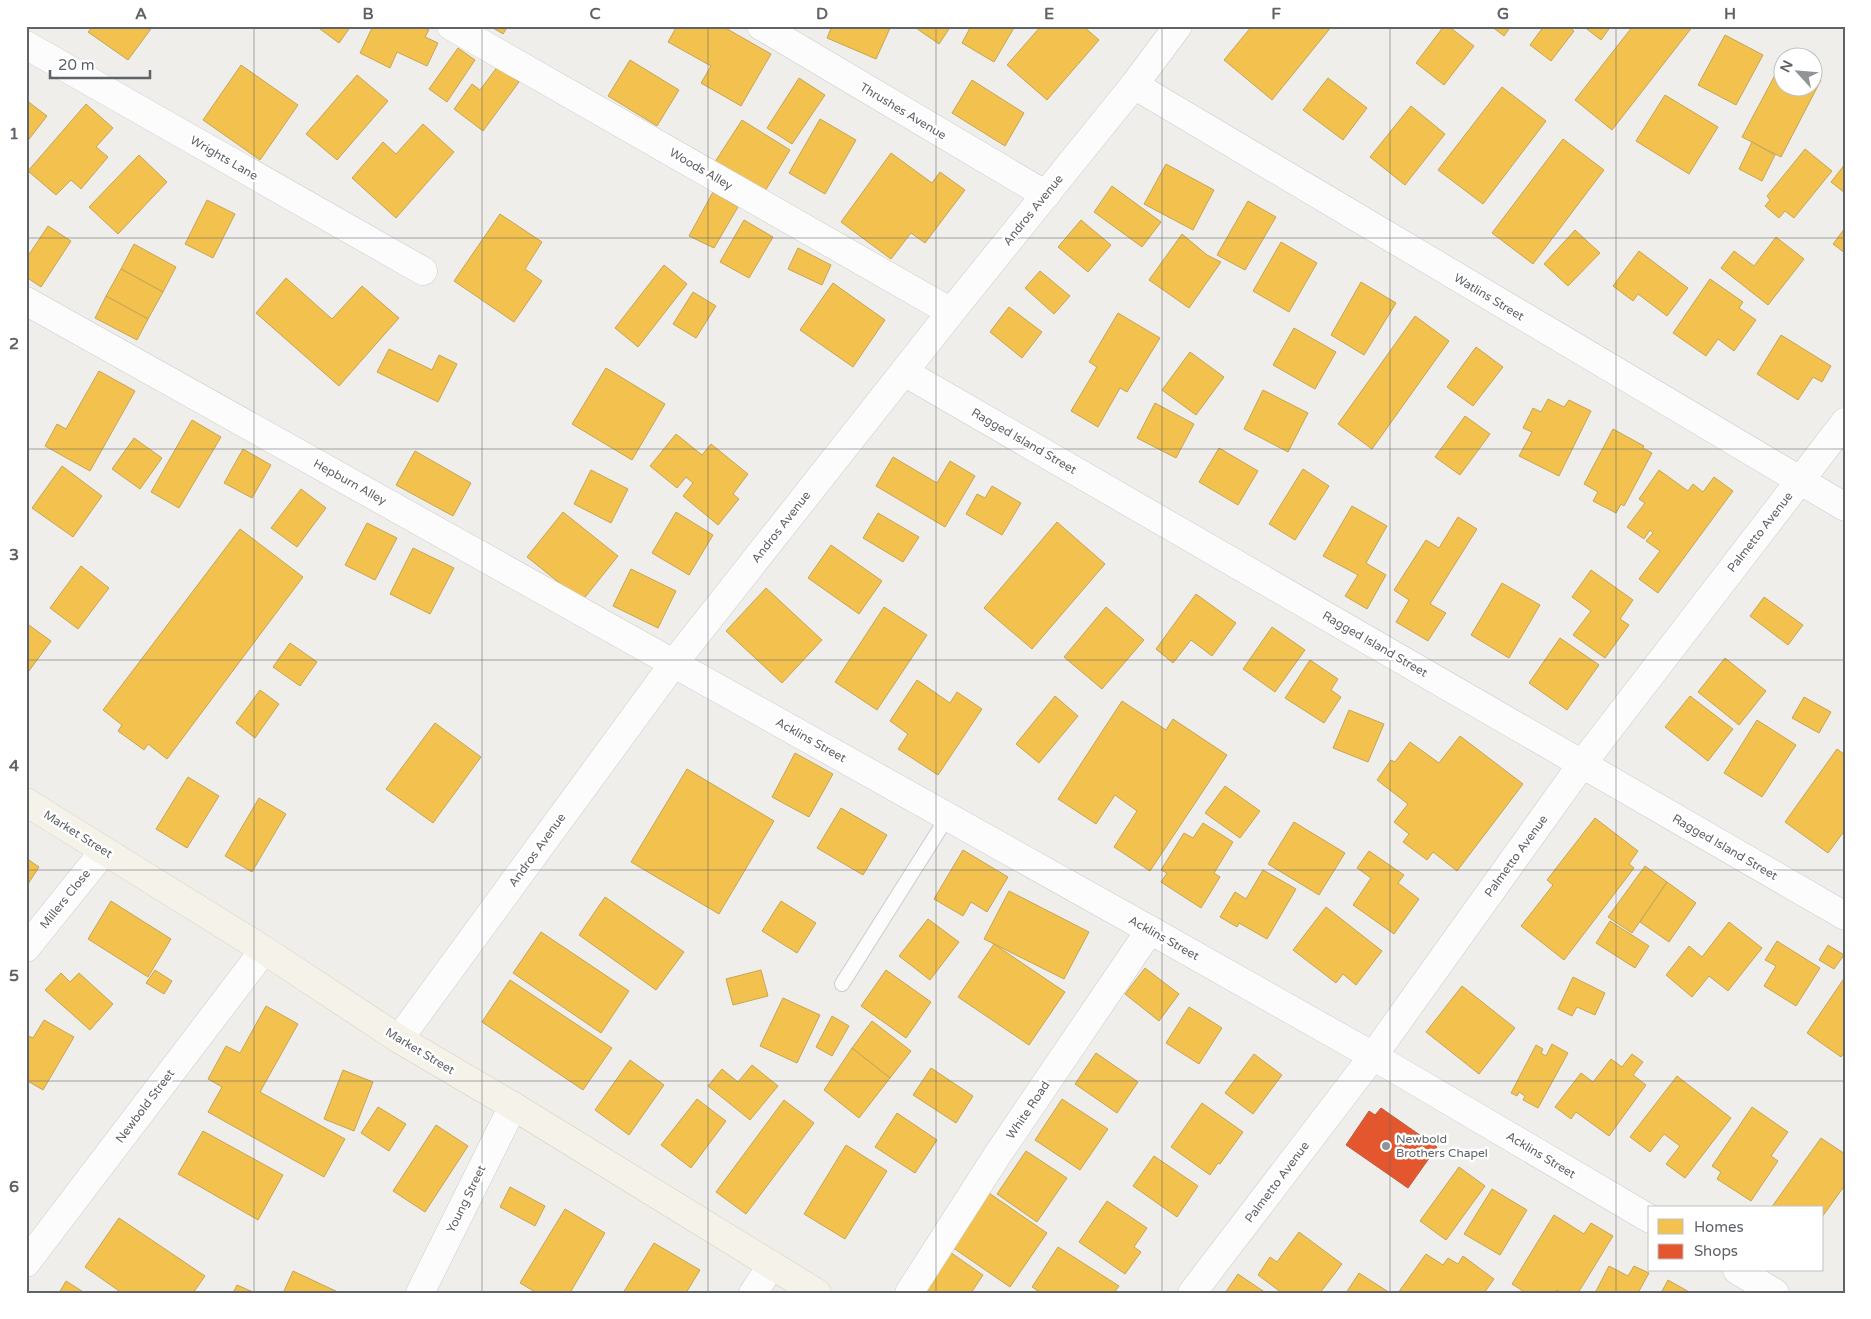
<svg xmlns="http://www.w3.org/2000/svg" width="1871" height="1319" font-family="'Varela Round',sans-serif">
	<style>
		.homes { fill: #f2c14e; stroke: #c6a556 }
		.shops { fill: #e4572e; stroke: #bc5b3f }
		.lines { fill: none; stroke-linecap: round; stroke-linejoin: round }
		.lane-casing { stroke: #cbcccc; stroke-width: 16 }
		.street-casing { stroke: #cbcccc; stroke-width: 29 }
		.primary-casing { stroke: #d7ceb8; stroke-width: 29 }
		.lane { stroke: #fdfcfc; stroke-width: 14 }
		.street { stroke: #fdfcfc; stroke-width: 28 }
		.primary { stroke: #f4f2e9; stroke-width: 28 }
		.grid { fill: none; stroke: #5f6368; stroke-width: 1; stroke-opacity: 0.55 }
		.poi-dot { fill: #919496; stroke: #fff; stroke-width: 2 }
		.labels { text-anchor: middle; stroke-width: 5; stroke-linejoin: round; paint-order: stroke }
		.street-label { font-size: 12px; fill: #5f6368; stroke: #fff }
		.poi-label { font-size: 12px; fill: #5f6368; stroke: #fff; text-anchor: start }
		.neatline { fill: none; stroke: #5f6368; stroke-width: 2 }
		.grid-label { font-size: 16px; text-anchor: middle; font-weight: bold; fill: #5f6368 }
	</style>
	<rect width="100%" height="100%" fill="#efeeea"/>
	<g class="homes">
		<polygon points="93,26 153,26 128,60 88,32"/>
		<polygon points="316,26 351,26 339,43"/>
		<polygon points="373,26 421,26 429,30 425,37 438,43 427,66 397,52 390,68 360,53"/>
		<polygon points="490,26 508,26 503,34"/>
		<polygon points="677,26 722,26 771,54 741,106 701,83 711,66 668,42"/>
		<polygon points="832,26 891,26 876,59 827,38"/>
		<polygon points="913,26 951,26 939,44"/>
		<polygon points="971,26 1015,26 994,62 962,43"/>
		<polygon points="1041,26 1083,26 1099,40 1047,100 1007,65"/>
		<polygon points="1252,26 1332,26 1272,100 1224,60"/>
		<polygon points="1444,26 1448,26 1474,46 1444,85 1416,63"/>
		<polygon points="1491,26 1511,26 1504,36"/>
		<polygon points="1544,26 1568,26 1574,31 1551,61 1530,45"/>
		<polygon points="1583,26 1611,26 1601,40"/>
		<polygon points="1633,26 1693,26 1612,130 1575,100"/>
		<polygon points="1725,35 1763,55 1736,105 1698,85"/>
		<polygon points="458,48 475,60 447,102 429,89"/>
		<polygon points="630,60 679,90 657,126 608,96"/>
		<polygon points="1783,60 1784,88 1814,88 1814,76 1821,80 1781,157 1742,137"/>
		<polygon points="241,65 298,105 260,160 203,120"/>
		<polygon points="498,66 519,82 483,131 454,109 472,84 480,90"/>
		<polygon points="357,75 388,101 337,160 306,134"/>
		<polygon points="799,78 825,95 792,144 767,128"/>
		<polygon points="1328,78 1367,108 1343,140 1303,110"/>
		<polygon points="972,80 1024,113 1005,146 952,113"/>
		<polygon points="1502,87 1546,121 1483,204 1438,170"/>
		<polygon points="1665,95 1718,127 1689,174 1636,141"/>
		<polygon points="26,100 47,116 26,143"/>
		<polygon points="86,104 113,128 96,147 108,157 81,189 71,180 56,195 28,171"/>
		<polygon points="1411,106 1445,134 1405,185 1370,157"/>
		<polygon points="820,119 856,140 825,194 789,173"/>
		<polygon points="742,120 790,150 762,196 713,165"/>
		<polygon points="423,124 454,152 396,218 352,178 383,142 396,154"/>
		<polygon points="1563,139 1604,170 1533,264 1492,233"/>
		<polygon points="1752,142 1775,155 1762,181 1739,169"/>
		<polygon points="1805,149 1832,171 1794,218 1785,211 1779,218 1765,206 1770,200 1767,196"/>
		<polygon points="891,153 932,183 940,172 965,190 925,243 911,233 891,259 841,222"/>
		<polygon points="139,155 167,182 118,234 89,207"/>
		<polygon points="1166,164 1214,190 1193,230 1144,204"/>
		<polygon points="1845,164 1845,193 1831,182"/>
		<polygon points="1112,186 1161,222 1142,247 1094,212"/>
		<polygon points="713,192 738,207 714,248 689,236"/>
		<polygon points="207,200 235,214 213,258 185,244"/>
		<polygon points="1248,201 1276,217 1245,270 1217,255"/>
		<polygon points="500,214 542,242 525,269 542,281 514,322 454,281"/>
		<polygon points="744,220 773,237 749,278 720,262"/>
		<polygon points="1081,220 1111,245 1088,272 1058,247"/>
		<polygon points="48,226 71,241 41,287 26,277 26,259"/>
		<polygon points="1845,228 1845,253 1833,244"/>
		<polygon points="1575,230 1600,253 1568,286 1544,264"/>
		<polygon points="1182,234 1207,255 1221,262 1189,308 1149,280"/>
		<polygon points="1776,237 1804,259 1768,305 1721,268 1734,251 1754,266"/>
		<polygon points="1281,242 1317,263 1289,312 1253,291"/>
		<polygon points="134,244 176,267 163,292 121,269"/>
		<polygon points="798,248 831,265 822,285 788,269"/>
		<polygon points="1639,251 1688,288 1667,316 1638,294 1633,301 1613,286"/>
		<polygon points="664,265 687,284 638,347 615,328"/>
		<polygon points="121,269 163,292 148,319 106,296"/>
		<polygon points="1040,271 1070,296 1054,314 1025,288"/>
		<polygon points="286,278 332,319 362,286 399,318 339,386 256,313"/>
		<polygon points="1710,279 1743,302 1739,308 1756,320 1734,351 1718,339 1706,356 1673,333"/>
		<polygon points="1361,282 1396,303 1364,355 1331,335"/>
		<polygon points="833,283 885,320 853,367 800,330"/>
		<polygon points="693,292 716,306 696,338 673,324"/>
		<polygon points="106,296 148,319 137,340 95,318"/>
		<polygon points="1009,307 1042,332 1022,358 990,332"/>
		<polygon points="1118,313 1160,338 1127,392 1120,388 1098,427 1071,411 1097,367 1089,362"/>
		<polygon points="1415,316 1449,341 1372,449 1338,424"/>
		<polygon points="1294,328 1336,352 1315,389 1273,365"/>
		<polygon points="1781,335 1831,366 1822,382 1813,377 1798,400 1757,374"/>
		<polygon points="1476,347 1503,367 1473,406 1447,387"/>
		<polygon points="389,349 432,370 439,355 457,364 438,402 377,372"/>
		<polygon points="1190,352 1224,377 1196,415 1162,390"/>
		<polygon points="606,368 665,404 632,460 572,424"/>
		<polygon points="99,371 135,391 90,471 45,446 57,424 66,429"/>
		<polygon points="1263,390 1308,413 1288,452 1244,429"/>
		<polygon points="1548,399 1564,407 1569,400 1591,411 1559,476 1519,456 1532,432 1523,428 1533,408 1541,412"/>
		<polygon points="1155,403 1194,424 1176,458 1137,438"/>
		<polygon points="1465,416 1490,434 1460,475 1435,457"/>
		<polygon points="192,420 221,437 179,508 151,492"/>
		<polygon points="1613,429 1644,446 1643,448 1652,453 1624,506 1621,504 1616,513 1593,501 1598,492 1584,484"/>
		<polygon points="676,434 702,455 711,444 748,474 733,494 739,499 718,525 683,496 693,483 686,477 677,488 650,466"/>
		<polygon points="134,438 162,458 140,489 112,469"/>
		<polygon points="1219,448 1258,471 1238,505 1199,482"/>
		<polygon points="243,449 271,465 252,498 224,483"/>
		<polygon points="415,451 471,483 453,516 396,485"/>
		<polygon points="893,457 937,483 950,461 975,476 945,527 876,486"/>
		<polygon points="62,466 102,496 73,537 32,508"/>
		<polygon points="1303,469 1329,486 1295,540 1269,524"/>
		<polygon points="591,470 628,489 611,523 574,504"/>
		<polygon points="1659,470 1688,491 1693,484 1703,492 1714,477 1733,491 1658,593 1639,579 1660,551 1646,541 1653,533 1650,530 1644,539 1627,527 1645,503 1639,499"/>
		<polygon points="992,486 1021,503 1002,535 966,514 977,494 985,498"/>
		<polygon points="301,489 326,508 297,547 271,528"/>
		<polygon points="1352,506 1387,526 1366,563 1386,575 1367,609 1345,596 1358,575 1323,556"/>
		<polygon points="563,512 618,556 582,601 527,557"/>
		<polygon points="676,512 713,535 689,575 652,553"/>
		<polygon points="878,513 919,537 903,562 863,538"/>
		<polygon points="1458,517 1477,529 1430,604 1446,613 1428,641 1396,622 1409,600 1394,590 1426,540 1439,548"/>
		<polygon points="1057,522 1105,564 1032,649 984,608"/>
		<polygon points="367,523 397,538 375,580 345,565"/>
		<polygon points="240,529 303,577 167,759 148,744 144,750 118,731 122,725 103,710"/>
		<polygon points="831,545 882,581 859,614 808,578"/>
		<polygon points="413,548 454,568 430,614 390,594"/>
		<polygon points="81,566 109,588 78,629 50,608"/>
		<polygon points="631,569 676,591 658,628 613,606"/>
		<polygon points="1591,570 1633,600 1620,619 1629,625 1605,658 1573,635 1591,611 1572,597"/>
		<polygon points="1502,583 1540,605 1509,658 1471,635"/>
		<polygon points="766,588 822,640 782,683 726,631"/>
		<polygon points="1196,594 1236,623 1212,656 1191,640 1173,663 1156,649"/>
		<polygon points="1764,597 1803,625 1788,645 1750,616"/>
		<polygon points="884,607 927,635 877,710 835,682"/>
		<polygon points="1106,607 1144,640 1102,689 1064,657"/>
		<polygon points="26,623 51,641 26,675"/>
		<polygon points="1272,627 1305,650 1275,692 1243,669"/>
		<polygon points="1560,638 1599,665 1567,710 1529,683"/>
		<polygon points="290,643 317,662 300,686 273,667"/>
		<polygon points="1725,658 1766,691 1739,725 1698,692"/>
		<polygon points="1310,660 1338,679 1331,690 1341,697 1324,723 1285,698"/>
		<polygon points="917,680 950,703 957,692 982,709 938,775 898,749 908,734 890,721"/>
		<polygon points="260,690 279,704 255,738 236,723"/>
		<polygon points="1055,696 1078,716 1039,763 1016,744"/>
		<polygon points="1690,696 1733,729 1708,761 1665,727"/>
		<polygon points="1804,697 1831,712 1819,733 1792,718"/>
		<polygon points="1122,701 1166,730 1173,719 1227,755 1150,871 1114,847 1137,811 1115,795 1096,824 1058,799"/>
		<polygon points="1349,710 1384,724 1368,762 1333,748"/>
		<polygon points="1757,720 1796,745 1762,797 1724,773"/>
		<polygon points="435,723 481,757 433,823 386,789"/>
		<polygon points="1460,736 1523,784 1457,871 1433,852 1427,860 1403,842 1409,834 1394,822 1408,804 1377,780 1391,760 1395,762 1410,742 1439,763"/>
		<polygon points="1837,749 1845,755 1845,830 1828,853 1785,822"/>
		<polygon points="795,753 833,774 809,817 772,797"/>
		<polygon points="687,769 774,821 719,914 631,862"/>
		<polygon points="188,777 219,796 187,848 156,829"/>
		<polygon points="1225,786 1260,811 1240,838 1205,813"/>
		<polygon points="259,798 286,814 252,872 225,856"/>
		<polygon points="841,808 887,835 863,875 817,848"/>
		<polygon points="1595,818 1638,851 1629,864 1634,868 1564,960 1521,926 1553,885 1547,880"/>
		<polygon points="1294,822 1345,853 1319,895 1268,864"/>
		<polygon points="1203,823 1233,842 1214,873 1220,877 1201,908 1161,882 1167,873 1161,870 1184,833 1193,838"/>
		<polygon points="963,850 1008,877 987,912 971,902 963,916 934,899"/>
		<polygon points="1369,851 1404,875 1398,883 1419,899 1394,934 1353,905 1371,878 1357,868"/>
		<polygon points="26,858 39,867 26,887"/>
		<polygon points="1645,866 1667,882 1632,933 1608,917"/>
		<polygon points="1263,870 1296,889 1267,939 1239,923 1237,927 1220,917 1235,892 1246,899"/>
		<polygon points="1667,882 1696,903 1669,942 1640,922"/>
		<polygon points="1009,891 1089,932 1064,979 984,939"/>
		<polygon points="605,897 684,952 656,990 579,935"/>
		<polygon points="111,901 171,939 148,977 88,939"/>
		<polygon points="781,901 816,923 797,953 762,931"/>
		<polygon points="1326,907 1382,951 1356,985 1343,974 1336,983 1293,950"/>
		<polygon points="928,919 959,942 930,980 899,956"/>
		<polygon points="1610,921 1649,946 1635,968 1596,943"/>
		<polygon points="1729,922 1762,948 1728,991 1709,976 1692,997 1666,975 1689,946 1702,957"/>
		<polygon points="541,932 629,991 601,1033 513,973"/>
		<polygon points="1777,941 1820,968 1796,1006 1764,986 1776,966 1765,960"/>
		<polygon points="994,944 1065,992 1029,1045 958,997"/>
		<polygon points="1828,945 1844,955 1834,969 1819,960"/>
		<polygon points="1145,968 1179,994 1159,1021 1125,994"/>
		<polygon points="155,970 172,981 164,994 146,983"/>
		<polygon points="761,970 768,996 733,1005 726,979"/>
		<polygon points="886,970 931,1002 906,1038 861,1006"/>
		<polygon points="61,973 70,982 79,973 113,1004 90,1030 45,990"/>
		<polygon points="1573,977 1605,993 1595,1015 1577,1007 1572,1016 1558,1009"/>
		<polygon points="1845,977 1845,1052 1841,1057 1807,1033"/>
		<polygon points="510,980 612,1048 583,1090 482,1022"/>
		<polygon points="1462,986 1515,1028 1479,1074 1426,1032"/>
		<polygon points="783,998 820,1015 797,1063 760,1046"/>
		<polygon points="266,1006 298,1024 260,1092 345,1139 324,1177 208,1112 222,1087 208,1079 226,1046 240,1053"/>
		<polygon points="1189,1007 1222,1028 1199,1064 1166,1043"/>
		<polygon points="832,1016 849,1026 832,1056 816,1047"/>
		<polygon points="44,1020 74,1037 43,1090 26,1080 26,1035 33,1038"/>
		<polygon points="872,1021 911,1051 890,1078 852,1048"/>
		<polygon points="1552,1044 1568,1053 1538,1108 1523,1100 1525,1096 1519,1092 1517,1096 1511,1093 1536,1045 1543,1049 1541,1053 1546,1056"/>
		<polygon points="852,1048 890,1078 859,1118 824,1090"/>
		<polygon points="1096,1053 1138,1082 1117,1113 1075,1084"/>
		<polygon points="1254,1054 1282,1075 1253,1114 1225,1093"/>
		<polygon points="1632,1054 1643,1062 1633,1075 1646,1085 1609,1136 1576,1112 1571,1119 1555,1107 1581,1073 1593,1082 1611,1059 1622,1067"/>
		<polygon points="630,1060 664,1085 629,1135 595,1110"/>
		<polygon points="752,1065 778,1086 750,1120 708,1086 722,1069 738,1082"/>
		<polygon points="931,1068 973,1096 956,1123 913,1095"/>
		<polygon points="343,1070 373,1082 354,1131 324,1119"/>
		<polygon points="1677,1076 1731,1118 1685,1178 1666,1164 1680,1146 1664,1134 1650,1152 1630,1137"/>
		<polygon points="697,1099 726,1121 691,1168 661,1145"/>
		<polygon points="1062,1099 1108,1129 1080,1170 1035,1140"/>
		<polygon points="784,1100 814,1123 746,1214 716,1192"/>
		<polygon points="1202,1103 1243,1132 1220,1164 1218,1163 1210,1175 1171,1147"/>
		<polygon points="378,1107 406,1124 389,1151 361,1133"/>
		<polygon points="1752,1107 1788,1132 1771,1156 1778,1161 1751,1201 1717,1179 1721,1172 1712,1166"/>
		<polygon points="897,1113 937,1140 915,1173 875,1147"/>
		<polygon points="436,1125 468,1146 425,1212 393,1191"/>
		<polygon points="203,1131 283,1175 258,1220 178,1174"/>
		<polygon points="1821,1138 1845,1154 1845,1185 1822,1217 1822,1208 1771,1208"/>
		<polygon points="846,1145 887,1171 845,1239 804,1214"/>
		<polygon points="1026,1151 1067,1178 1037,1222 997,1194"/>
		<polygon points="1154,1156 1198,1186 1177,1217 1133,1186"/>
		<polygon points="1459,1167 1485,1186 1446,1240 1420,1221"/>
		<polygon points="510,1187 545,1206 535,1226 500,1207"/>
		<polygon points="1492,1189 1527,1210 1500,1255 1464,1234"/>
		<polygon points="986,1191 1047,1233 1010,1287 949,1245"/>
		<polygon points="1107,1201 1147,1228 1134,1247 1141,1252 1125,1274 1079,1242"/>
		<polygon points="565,1209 605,1233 570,1293 537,1293 520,1283"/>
		<polygon points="1554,1215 1584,1234 1591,1223 1613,1236 1578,1293 1561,1293 1557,1290 1555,1293 1526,1293 1512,1284"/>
		<polygon points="119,1218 205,1276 193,1293 122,1293 85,1267"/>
		<polygon points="1299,1232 1342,1264 1320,1293 1282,1293 1258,1275 1270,1257 1277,1262"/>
		<polygon points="654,1243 700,1270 686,1293 623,1293"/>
		<polygon points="1058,1247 1119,1286 1114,1293 1041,1293 1032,1287"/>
		<polygon points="947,1250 983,1275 971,1293 918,1293"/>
		<polygon points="1426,1254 1443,1265 1448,1258 1458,1264 1463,1256 1494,1279 1484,1293 1398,1293"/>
		<polygon points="1609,1266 1628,1276 1634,1266 1649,1273 1638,1293 1595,1293"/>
		<polygon points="293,1271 340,1293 283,1293"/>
		<polygon points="1359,1273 1387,1291 1386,1293 1346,1293"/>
		<polygon points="1238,1274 1266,1293 1225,1293"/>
		<polygon points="1668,1280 1691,1293 1661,1293"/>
		<polygon points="66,1281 85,1293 59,1293"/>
		<polygon points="237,1285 253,1292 253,1293 233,1293"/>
	</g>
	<polygon class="shops" points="1381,1108 1437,1147 1408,1188 1346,1145 1369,1111 1375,1115"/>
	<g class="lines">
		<defs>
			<polyline id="lane" points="842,984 948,816"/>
			<g id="street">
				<polyline points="451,26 951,312"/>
				<polyline points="761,26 1046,195"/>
				<polyline points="26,45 423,271"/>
				<polyline points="1134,85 1845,507"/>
				<polyline points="26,301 1150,930 1373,1056 1650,1219"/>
				<polyline points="904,372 1845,916"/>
				<polyline points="26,948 104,851"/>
				<polyline points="399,1039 674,663 951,312 1134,85 1178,26"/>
				<polyline points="26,1263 264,950"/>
				<polyline points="1737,1270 1775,1293"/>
				<polyline points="420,1293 513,1106"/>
				<polyline points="753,1293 772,1265"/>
				<polyline points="909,1293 998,1154 1150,930"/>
				<polyline points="1192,1293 1373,1056 1582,764 1845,422"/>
			</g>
			<polyline id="primary" points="26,802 264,950 399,1039 513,1106 817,1293"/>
		</defs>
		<use href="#lane" class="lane-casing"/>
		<use href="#street" class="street-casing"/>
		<use href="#primary" class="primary-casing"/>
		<use href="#lane" class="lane"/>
		<use href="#street" class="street"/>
		<use href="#primary" class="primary"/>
	</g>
	<path class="grid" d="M254,26v1267M482,26v1267M708,26v1267M936,26v1267M1162,26v1267M1390,26v1267M1616,26v1267M26,238h1819M26,449h1819M26,660h1819M26,870h1819M26,1081h1819"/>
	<circle class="poi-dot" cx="1386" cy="1146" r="5"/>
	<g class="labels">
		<g class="street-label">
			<text transform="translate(903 111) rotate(31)" y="4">Thrushes Avenue</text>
			<text transform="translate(224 158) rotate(30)" y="4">Wrights Lane</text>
			<text transform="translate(701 169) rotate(30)" y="4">Woods Alley</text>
			<text transform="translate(1033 210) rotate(-51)" y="4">Andros Avenue</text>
			<text transform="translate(1489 297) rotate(31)" y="4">Watlins Street</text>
			<text transform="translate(1024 441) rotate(30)" y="4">Ragged Island Street</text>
			<text transform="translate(350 482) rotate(29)" y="4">Hepburn Alley</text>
			<text transform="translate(781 527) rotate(-52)" y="4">Andros Avenue</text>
			<text transform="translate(1760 532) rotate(-52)" y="4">Palmetto Avenue</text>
			<text transform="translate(1375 644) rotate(30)" y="4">Ragged Island Street</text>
			<text transform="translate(811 740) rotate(29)" y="4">Acklins Street</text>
			<text transform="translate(78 834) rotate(32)" y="4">Market Street</text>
			<text transform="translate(1725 847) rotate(30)" y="4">Ragged Island Street</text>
			<text transform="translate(537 850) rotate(-54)" y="4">Andros Avenue</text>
			<text transform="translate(1516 856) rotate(-54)" y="4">Palmetto Avenue</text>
			<text transform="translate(65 899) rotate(-51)" y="4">Millers Close</text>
			<text transform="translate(1164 938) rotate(29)" y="4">Acklins Street</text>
			<text transform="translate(420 1051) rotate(31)" y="4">Market Street</text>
			<text transform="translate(145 1106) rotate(-53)" y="4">Newbold Street</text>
			<text transform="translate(1028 1110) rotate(-56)" y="4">White Road</text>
			<text transform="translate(1541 1155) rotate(31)" y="4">Acklins Street</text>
			<text transform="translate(1277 1182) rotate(-53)" y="4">Palmetto Avenue</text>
			<text transform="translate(466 1199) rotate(-64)" y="4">Young Street</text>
		</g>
		<g class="poi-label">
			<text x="1396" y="1143">Newbold<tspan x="1396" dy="14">Brothers Chapel</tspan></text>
		</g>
	</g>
	<rect width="1871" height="1319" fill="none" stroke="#ffffff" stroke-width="55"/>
	<rect x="1648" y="1206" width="175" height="65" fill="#ffffff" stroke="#bfc1c3"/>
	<rect x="1658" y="1219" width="25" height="15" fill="#f2c14e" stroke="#bfc1c3"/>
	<text x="1694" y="1232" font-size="15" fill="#5f6368">Homes</text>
	<rect x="1658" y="1244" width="25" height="15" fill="#e4572e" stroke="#bfc1c3"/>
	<text x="1694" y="1256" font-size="15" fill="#5f6368">Shops</text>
	<g transform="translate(1798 72) rotate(296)"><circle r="24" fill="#ffffff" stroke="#bfc1c3"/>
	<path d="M0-4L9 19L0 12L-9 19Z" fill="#919496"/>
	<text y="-8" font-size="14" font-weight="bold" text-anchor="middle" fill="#5f6368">N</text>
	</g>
	<path d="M50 70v8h100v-8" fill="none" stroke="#5f6368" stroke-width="2.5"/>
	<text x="58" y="70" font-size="15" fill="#5f6368" stroke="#ffffff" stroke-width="4" paint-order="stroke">20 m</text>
	<rect x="28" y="28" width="1816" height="1264" class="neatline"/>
	<g class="grid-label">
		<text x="141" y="19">A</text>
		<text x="368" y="19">B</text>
		<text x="595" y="19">C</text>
		<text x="822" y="19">D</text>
		<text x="1049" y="19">E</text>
		<text x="1276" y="19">F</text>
		<text x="1503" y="19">G</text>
		<text x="1730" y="19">H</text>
		<text x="14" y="139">1</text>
		<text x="14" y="349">2</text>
		<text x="14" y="560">3</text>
		<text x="14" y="771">4</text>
		<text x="14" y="981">5</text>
		<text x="14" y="1192">6</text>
	</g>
</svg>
